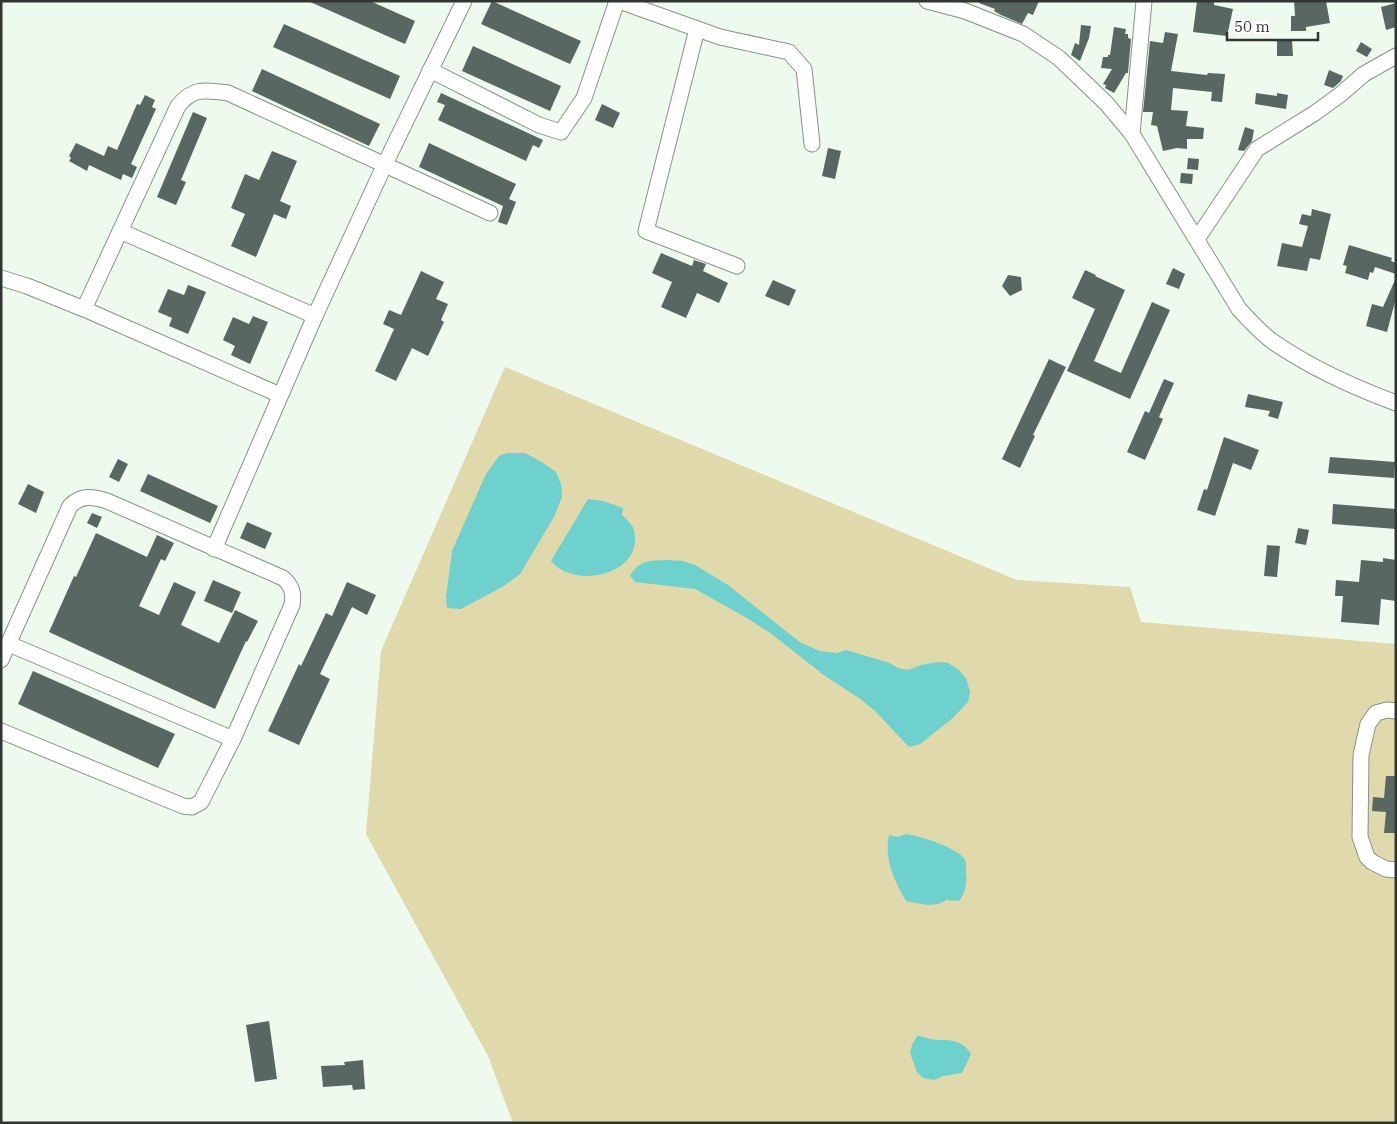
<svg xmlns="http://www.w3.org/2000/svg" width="1397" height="1124" font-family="'IBM Plex Serif',serif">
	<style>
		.green { fill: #dfd9ac }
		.water { fill: #6fd1cd }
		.building { fill: #596762 }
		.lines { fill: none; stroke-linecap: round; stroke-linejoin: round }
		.minor-casing { stroke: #879288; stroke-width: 17 }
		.minor { stroke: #fff; stroke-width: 15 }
	</style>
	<rect width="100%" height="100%" fill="#eefaee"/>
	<polygon class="green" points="505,367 1017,580 1130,587 1141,622 1396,644 1396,1123 513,1123 488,1056 366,834 381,651"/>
	<g class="water">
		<polygon points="507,453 525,453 542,462 556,472 561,484 562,497 554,517 520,574 504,586 461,609 447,608 446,597 452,551 486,474 499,456"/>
		<path d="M588,499l15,2 20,7 -1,7c4,4 11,10 12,15 9,38 -39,54 -68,42 -6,-2 -11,-7 -15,-11z"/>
		<path d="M668,560l15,1 12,4 33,20 54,43 19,15 19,8 17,2 9,-3 44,13 8,5 10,2 13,-5 17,-3 10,1 11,7 7,8 4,14 -2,10 -15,16 -33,26 -11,3 -34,-36 -16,-13 -34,-22 -56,-44 -24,-15 -50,-28 -60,-7 -5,-6c10,-17 20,-15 38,-16z"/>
		<path d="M906,834c14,2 53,14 59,26 2,4 1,8 1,12 1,12 0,19 -7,29l-12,-1 -9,4 -11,1 -21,-4c-12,-21 -22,-42 -17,-66l9,2z"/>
		<path d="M917,1036c7,0 13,4 20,4 15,0 25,0 34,14l-9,19 -19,3 -9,4 -11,-2 -6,-6 -7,-19 2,-8z"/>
	</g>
	<g class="building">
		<polygon points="308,1 370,1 415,21 405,44"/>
		<polygon points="492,1 581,41 570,64 481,24"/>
		<polygon points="979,1 1039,1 1033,15 1028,13 1022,24 1001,15 994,11 995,9 979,3"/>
		<polygon points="1197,1 1214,1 1214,5 1233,9 1227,36 1193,32"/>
		<polygon points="1294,1 1326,1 1330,23 1306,27 1306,31 1291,31 1291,16 1295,16"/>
		<polygon points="1396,3 1396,27 1386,30 1381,7"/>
		<polygon points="284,24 400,76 390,99 273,47"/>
		<polygon points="1081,25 1091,26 1089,38 1080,61 1071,55 1075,43 1079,45"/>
		<polygon points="1114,27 1126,29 1125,34 1128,34 1128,38 1131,39 1128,73 1126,73 1114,93 1105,88 1106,85 1103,84 1112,69 1101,68 1103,57 1108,57 1108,55 1110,55"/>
		<polygon points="1165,32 1178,34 1171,71 1207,75 1208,73 1225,74 1222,102 1211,101 1212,92 1173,88 1171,110 1188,111 1186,126 1204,128 1203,139 1187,139 1187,149 1177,148 1163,151 1157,126 1151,125 1153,112 1143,112 1150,41 1163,43"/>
		<polygon points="1277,40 1292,40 1293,56 1277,56"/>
		<polygon points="1361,42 1372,49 1367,57 1356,51"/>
		<polygon points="473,46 561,86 550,111 462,71"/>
		<polygon points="262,69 380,124 369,146 252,91"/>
		<polygon points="1329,70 1343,76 1341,81 1333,88 1324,85"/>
		<polygon points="441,93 543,140 539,148 533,145 526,161 438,120 445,105 437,102"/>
		<polygon points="1256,93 1277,96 1277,93 1288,95 1286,109 1255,104"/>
		<polygon points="145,95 155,100 152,107 156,109 131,164 137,167 132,178 123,174 121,180 89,165 87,171 69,161 71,158 69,156 76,143 104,156 108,146 117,150 137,104 140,105"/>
		<polygon points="602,104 620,113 613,128 595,120"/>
		<polygon points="193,112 207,118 181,180 186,182 176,205 157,197"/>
		<polygon points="1245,127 1254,130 1252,141 1244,151 1238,150"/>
		<polygon points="429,143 516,184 509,199 516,202 507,225 498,222 503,206 419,167"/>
		<polygon points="828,148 841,151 835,179 822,176"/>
		<polygon points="272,151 297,161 280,201 291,206 286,219 274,214 256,257 231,246 245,214 231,208 245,174 259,180"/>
		<polygon points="1188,158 1199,159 1198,170 1187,169"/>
		<polygon points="1181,173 1193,174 1192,184 1180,183"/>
		<polygon points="1312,209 1331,214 1320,260 1310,258 1307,271 1277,266 1282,243 1302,247 1308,226 1299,224 1302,214 1311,216"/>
		<polygon points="1349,245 1392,258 1391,261 1396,263 1396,274 1375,267 1373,273 1370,272 1368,280 1345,273 1347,266 1343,265"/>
		<polygon points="661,253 692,266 694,260 706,264 703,271 728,283 719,303 697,293 686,318 661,307 672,282 652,273"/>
		<polygon points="1173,268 1185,274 1179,289 1166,284"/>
		<polygon points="1085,270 1096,275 1095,276 1125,290 1094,361 1121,373 1152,302 1170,310 1130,399 1067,371 1095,309 1072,298"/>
		<polygon points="421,271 444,282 436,299 448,304 441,320 444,322 428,356 412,348 396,381 375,371 394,329 383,324 389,310 401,315"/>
		<polygon points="1008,275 1021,277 1022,290 1010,296 1002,286"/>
		<polygon points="773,280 796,290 789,306 765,296"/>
		<polygon points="1395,280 1396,298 1387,332 1366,326 1372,304 1383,307"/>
		<polygon points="188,285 206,292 188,334 169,326 172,318 158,312 168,289 184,295"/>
		<polygon points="253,316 268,322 250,364 231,355 235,346 223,340 233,317 249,324"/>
		<polygon points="1049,359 1066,367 1033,435 1035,436 1020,468 1002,459"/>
		<polygon points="1164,379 1174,383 1159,417 1163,419 1145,460 1127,452 1145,411 1149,413"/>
		<polygon points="1248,394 1283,402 1278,419 1268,416 1270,411 1245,407"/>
		<polygon points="1224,437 1259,450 1251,470 1233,463 1215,516 1197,510 1204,489 1207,490"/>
		<polygon points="1330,457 1395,462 1394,478 1328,473"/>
		<polygon points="118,459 128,464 119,482 109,477"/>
		<polygon points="148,474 218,506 210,523 140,491"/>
		<polygon points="28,484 44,492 36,513 18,504"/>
		<polygon points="1333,504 1396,509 1396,529 1332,524"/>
		<polygon points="92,513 102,517 97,528 87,523"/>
		<polygon points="247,522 272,533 265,549 240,538"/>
		<polygon points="1298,528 1309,530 1306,545 1295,543"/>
		<polygon points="96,533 147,557 157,535 174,543 165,561 161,559 139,606 159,615 174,582 196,592 181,625 219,643 235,610 258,621 247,642 246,641 215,709 49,632 74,576 76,577"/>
		<polygon points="1267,545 1280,546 1277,577 1264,576"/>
		<polygon points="1383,558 1396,560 1396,601 1381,599 1379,625 1341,622 1343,596 1335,596 1336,580 1359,582 1361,560 1383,562"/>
		<polygon points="213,580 241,592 232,613 204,601"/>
		<polygon points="347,582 376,595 367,615 352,607 320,674 330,679 299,745 268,731 299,664 301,666 326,613 332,616"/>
		<polygon points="33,671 175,734 158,768 18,704"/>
		<polygon points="1386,776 1396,776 1396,833 1384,833 1386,812 1372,811 1373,797 1384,798"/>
		<polygon points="269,1021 277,1079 255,1082 246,1025"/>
		<polygon points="363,1060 365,1089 353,1090 352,1085 323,1087 321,1066 345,1065 344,1062"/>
	</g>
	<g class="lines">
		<defs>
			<g id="minor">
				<polyline points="619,1 720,37 789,52 804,69 812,144"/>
				<path d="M927,1l38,10 58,23 36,24 47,45 26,31 107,175c10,11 21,23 33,32 37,26 81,46 124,62"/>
				<polyline points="697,29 646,231 737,266"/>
				<polyline points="430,70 539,125 561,132 584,98 617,1"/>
				<polyline points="1132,134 1144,1"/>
				<polyline points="120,231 315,316"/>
				<polyline points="1197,239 1257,149 1315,113 1341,94 1364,74 1396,56"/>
				<polyline points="1,278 27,286 84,309 280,395"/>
				<path d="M84,309l94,-203c15,-19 28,-16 50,-13l262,120"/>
				<polyline points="214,549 315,316 385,164 464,1"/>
				<polyline points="9,644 233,739"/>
				<path d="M1,660l69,-154c11,-11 22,-10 37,-5l176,77c9,8 11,15 9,27l-59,134 -32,63 -9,5 -9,-1 -182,-75"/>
				<polyline points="1396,711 1387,710 1376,713 1368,724 1361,755 1360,837 1367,857 1372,862 1386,869 1396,870"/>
			</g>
		</defs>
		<use href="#minor" class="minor-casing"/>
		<use href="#minor" class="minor"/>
	</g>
	<rect width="1397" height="1124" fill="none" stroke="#313632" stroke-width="5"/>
	<path d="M1227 32v8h91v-8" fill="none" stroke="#313632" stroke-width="2.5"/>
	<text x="1234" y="32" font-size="15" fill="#313632" stroke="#ffffff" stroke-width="4" paint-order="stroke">50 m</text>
</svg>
